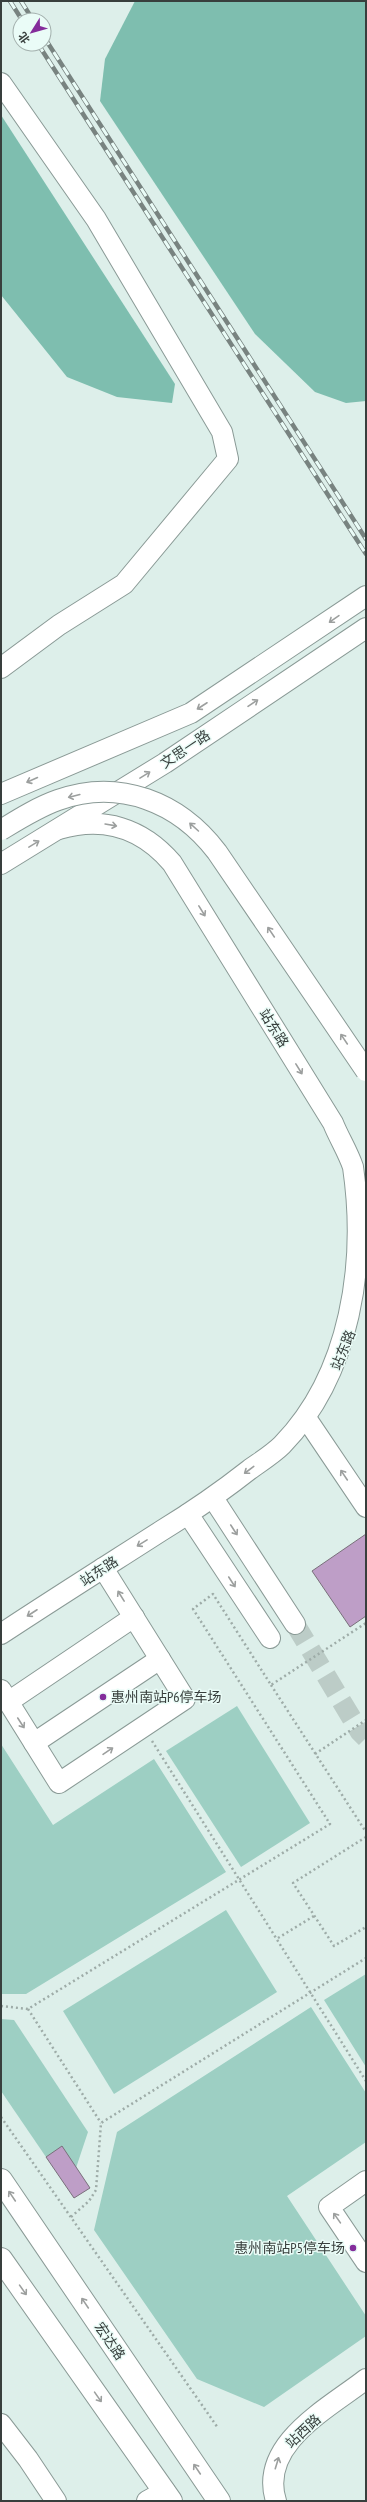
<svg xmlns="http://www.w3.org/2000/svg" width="367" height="2502" font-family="'PT Sans Narrow','Noto Sans SC',sans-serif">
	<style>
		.green { fill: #9dcfc3 }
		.forest { fill: #7ebeaf }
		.building { fill: #be9ec7; stroke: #79707b }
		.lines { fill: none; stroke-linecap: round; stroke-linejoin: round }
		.minor-tunnel { stroke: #bcccc7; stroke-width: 20; stroke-dasharray: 20 10; stroke-linecap: butt }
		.minor-casing { stroke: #8a9a96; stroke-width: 22 }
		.major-casing { stroke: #8a9a96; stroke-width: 24 }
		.path { stroke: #9eaca8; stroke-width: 2.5; stroke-dasharray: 2 3; stroke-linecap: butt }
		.minor { stroke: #fff; stroke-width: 20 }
		.major { stroke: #fff; stroke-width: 22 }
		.rail-casing { stroke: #788380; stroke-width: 4.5 }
		.rail { stroke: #eafcf7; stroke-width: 3; stroke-dasharray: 9; stroke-linecap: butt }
		.minor-bridge-casing { stroke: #8a9a96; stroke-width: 22; stroke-linecap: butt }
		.minor-bridge { stroke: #fff; stroke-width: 20 }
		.oneway { stroke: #9c9f9e }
		.poi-dot { fill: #842d9b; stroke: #eafcf7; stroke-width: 1.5 }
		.labels { text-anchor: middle; stroke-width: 3; stroke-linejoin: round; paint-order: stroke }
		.street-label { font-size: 14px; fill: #383f3d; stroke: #eafcf7 }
		.poi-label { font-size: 14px; fill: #383f3d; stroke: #eafcf7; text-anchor: start }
	</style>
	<rect width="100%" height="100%" fill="#ddefea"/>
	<g class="green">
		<polygon points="237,1706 310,1823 241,1867 166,1751"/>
		<polygon points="1,1744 53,1825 154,1759 226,1872 26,1994 1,1994"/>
		<polygon points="226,1910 277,1992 114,2094 63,2011"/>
		<polygon points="366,1974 366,2067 324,2000"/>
		<polygon points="311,2007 366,2093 366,2142 287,2196 366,2316 366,2336 264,2407 197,2379 94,2230 117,2132"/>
		<polygon points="1,2019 14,2020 88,2132 76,2168 46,2157 1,2091"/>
	</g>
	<g class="forest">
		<polygon points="135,1 366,1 366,401 346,403 315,392 255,334 100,101 105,59"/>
		<polygon points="1,115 175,384 172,403 117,397 67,377 1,295"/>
	</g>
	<g class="building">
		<polygon points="366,1534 366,1616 350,1627 312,1571"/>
		<polygon points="62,2146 90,2188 74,2198 46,2157"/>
	</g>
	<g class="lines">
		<polyline class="minor-tunnel" points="295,1624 360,1732 366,1738"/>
		<defs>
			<g id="minor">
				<polyline points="1,83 96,219 222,432 228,459 124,584 59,625 1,668"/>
				<polyline points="1,794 191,713 366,596"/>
				<polyline points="1,864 165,763 366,628"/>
				<polyline points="306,1418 366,1507"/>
				<polyline points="213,1498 295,1624"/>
				<polyline points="188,1514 270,1638"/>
				<path d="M1,1634c53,-35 107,-69 160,-103 31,-19 60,-39 88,-61 11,-8 24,-16 33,-25 69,-71 85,-182 71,-278 -5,-15 -14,-29 -20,-44l-161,-260c-30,-35 -69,-47 -113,-34"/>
				<polyline points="1,1690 59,1783 185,1699 103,1568"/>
				<polyline points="8,1702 134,1617"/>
				<polyline points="34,1743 160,1659"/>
				<polyline points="366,2181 329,2207 366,2262"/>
				<polyline points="1,2424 28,2459 56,2501"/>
				<polyline points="147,2501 165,2491"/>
				<path d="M276,2501c-18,-57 53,-93 90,-122"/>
			</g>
			<g id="major">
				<polyline points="1,2180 219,2501"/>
				<polyline points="1,2259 171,2501"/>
			</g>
		</defs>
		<use href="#minor" class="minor-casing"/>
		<use href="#major" class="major-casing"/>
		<g class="path">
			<polyline points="271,1685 366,1832"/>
			<polyline points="152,1741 366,2081"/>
			<polyline points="315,1754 366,1720"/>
			<polyline points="366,1837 293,1883 334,1946 366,1927"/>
			<polyline points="278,1938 314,1916"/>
			<polyline points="1,2006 28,2009 330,1824 193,1609 213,1594 271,1685 366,1623"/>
			<polyline points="28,2009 101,2123"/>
			<polyline points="1,2117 218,2428"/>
			<polyline points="71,2217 89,2201 96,2190 101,2123 366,1958"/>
		</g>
		<use href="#minor" class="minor"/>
		<use href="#major" class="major"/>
		<defs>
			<g id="rail">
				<polyline points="10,1 22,20"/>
				<polyline points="21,1 33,20"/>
				<polyline points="44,37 366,539"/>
				<polyline points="38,44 366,554"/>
			</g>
		</defs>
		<use href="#rail" class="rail-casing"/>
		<use href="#rail" class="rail"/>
		<defs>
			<path id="minor-bridge" d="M1,830c18,-11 37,-23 57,-30 61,-22 121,2 159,52l149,219"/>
		</defs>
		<use href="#minor-bridge" class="minor-bridge-casing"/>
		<use href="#minor-bridge" class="minor-bridge"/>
	</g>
	<defs><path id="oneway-shaft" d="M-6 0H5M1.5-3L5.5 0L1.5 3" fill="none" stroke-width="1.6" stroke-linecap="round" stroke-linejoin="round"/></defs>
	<g class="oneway">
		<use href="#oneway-shaft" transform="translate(334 619) rotate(145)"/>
		<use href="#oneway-shaft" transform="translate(253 703) rotate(-34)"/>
		<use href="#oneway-shaft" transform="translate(202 706) rotate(147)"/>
		<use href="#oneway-shaft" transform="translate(145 775) rotate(-32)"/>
		<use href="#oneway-shaft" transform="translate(32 780) rotate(156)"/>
		<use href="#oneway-shaft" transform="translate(74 796) rotate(166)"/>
		<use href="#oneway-shaft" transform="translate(111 825) rotate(10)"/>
		<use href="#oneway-shaft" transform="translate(194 827) rotate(-138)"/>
		<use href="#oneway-shaft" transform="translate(34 844) rotate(-31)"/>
		<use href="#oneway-shaft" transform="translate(202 911) rotate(58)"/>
		<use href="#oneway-shaft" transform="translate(271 932) rotate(-124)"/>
		<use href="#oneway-shaft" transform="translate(344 1039) rotate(-124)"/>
		<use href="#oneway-shaft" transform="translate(299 1069) rotate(58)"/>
		<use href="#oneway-shaft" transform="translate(249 1470) rotate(143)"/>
		<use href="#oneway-shaft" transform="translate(344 1475) rotate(-124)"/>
		<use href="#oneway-shaft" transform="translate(234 1530) rotate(57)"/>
		<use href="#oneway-shaft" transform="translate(142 1543) rotate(148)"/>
		<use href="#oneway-shaft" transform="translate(232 1582) rotate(57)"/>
		<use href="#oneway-shaft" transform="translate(121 1596) rotate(-122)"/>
		<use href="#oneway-shaft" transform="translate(32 1613) rotate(147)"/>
		<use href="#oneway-shaft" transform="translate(21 1723) rotate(57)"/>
		<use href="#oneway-shaft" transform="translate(108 1751) rotate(-34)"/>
		<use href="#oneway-shaft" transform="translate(12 2196) rotate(-124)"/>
		<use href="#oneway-shaft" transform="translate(337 2218) rotate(-125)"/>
		<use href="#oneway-shaft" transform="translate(23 2290) rotate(55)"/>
		<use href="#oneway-shaft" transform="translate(85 2303) rotate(-124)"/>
		<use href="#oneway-shaft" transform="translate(98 2397) rotate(55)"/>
		<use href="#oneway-shaft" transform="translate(277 2463) rotate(-73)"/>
		<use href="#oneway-shaft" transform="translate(197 2469) rotate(-124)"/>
	</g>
	<g class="poi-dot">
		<circle cx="103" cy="1697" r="4"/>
		<circle cx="353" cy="2248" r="4"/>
	</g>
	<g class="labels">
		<g class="street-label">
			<text transform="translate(185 749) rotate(-34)" y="5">文思一路</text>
			<text transform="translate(274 1028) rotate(58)" y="5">站东路</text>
			<text transform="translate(343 1350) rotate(-68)" y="5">站东路</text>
			<text transform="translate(99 1571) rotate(-33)" y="5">站东路</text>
			<text transform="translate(110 2341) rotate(56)" y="5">宏达路</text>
			<text transform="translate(303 2431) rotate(-43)" y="5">站西路</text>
		</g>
		<g class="poi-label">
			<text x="111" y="1702">惠州南站P6停车场</text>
			<text x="345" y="2253" text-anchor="end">惠州南站P5停车场</text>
		</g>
	</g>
	<rect width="367" height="2502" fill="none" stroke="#383f3d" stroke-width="4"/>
	<g transform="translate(32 32) rotate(233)"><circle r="19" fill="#eafcf7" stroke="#a3b0ad"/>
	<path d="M0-3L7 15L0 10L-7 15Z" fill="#842d9b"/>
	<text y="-6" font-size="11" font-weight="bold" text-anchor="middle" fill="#383f3d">北</text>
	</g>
</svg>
